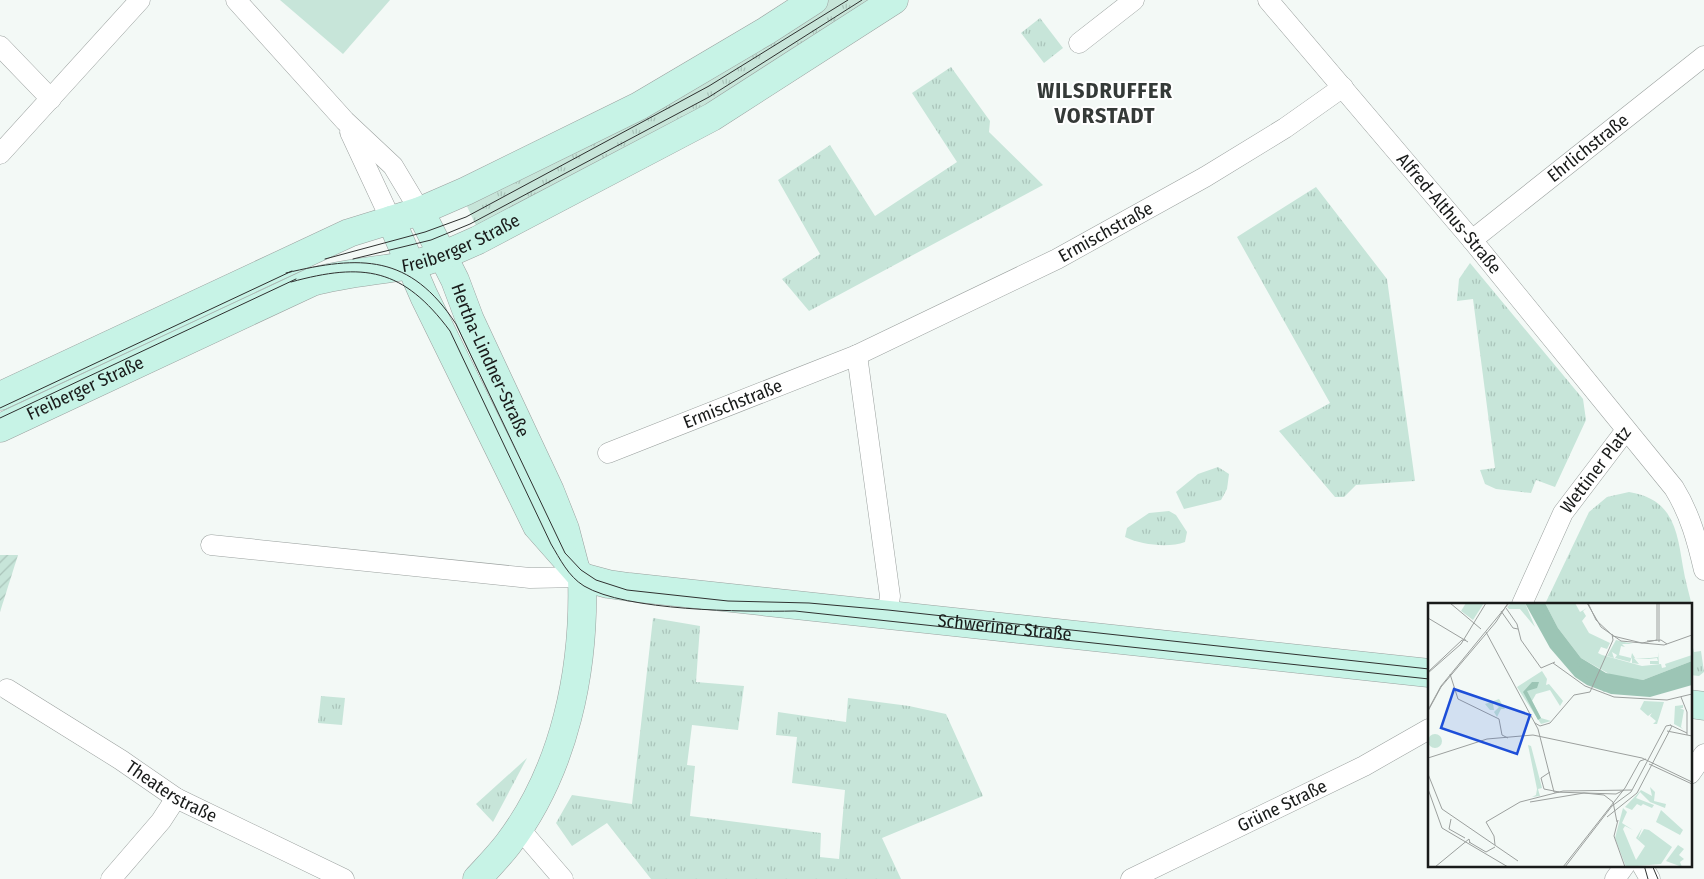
<svg xmlns="http://www.w3.org/2000/svg" width="1704" height="879" font-family="'Fira Sans Condensed',sans-serif">
	<style>
		.grass { fill: url(#grass-tufts) }
		.garden { fill: url(#garden-furrows) }
		.pitch { fill: #c7e5d9 }
		.lines { fill: none; stroke-linecap: round; stroke-linejoin: round }
		.street-casing { stroke: #9ba19f; stroke-width: 21 }
		.secondary-casing { stroke: #9ba19f; stroke-width: 29 }
		.street { stroke: #fff; stroke-width: 20 }
		.secondary { stroke: #c7f3e6; stroke-width: 28 }
		.tram { stroke: #2f3130; stroke-width: 1 }
		.labels { text-anchor: middle; stroke-width: 4; stroke-linejoin: round; paint-order: stroke }
		.street-label { font-size: 18px; fill: #191b1a; stroke: #fff }
		.district-label { font-size: 22px; font-weight: bold; letter-spacing: 1px; fill: #353a38; stroke: #fff }
		.inset-river { fill: none; stroke: #9cc5b5; stroke-width: 2.5 }
		.inset-road { fill: none; stroke: #9ca09e; stroke-width: 1 }
		.view { fill: #1d4ed8; fill-opacity: 0.15; stroke: #1d4ed8; stroke-width: 2.5 }
		.inset-edge { fill: none; stroke: #191b1a; stroke-width: 2.5 }
	</style>
	<defs>
		<pattern id="grass-tufts" width="24" height="20" patternUnits="userSpaceOnUse" patternTransform="scale(1.25)"><rect width="24" height="20" fill="#c7e5d9"/><path d="M3 7l-1-3M5 7V3M7 7l1-3M15 17l-1-3M17 17v-4M19 17l1-3" fill="none" stroke="#aac4ba"/></pattern>
		<pattern id="garden-furrows" width="10" height="10" patternUnits="userSpaceOnUse" patternTransform="scale(1.25)"><rect width="10" height="10" fill="#c7e5d9"/><path d="M-1 1l2-2M0 10L10 0M9 11l2-2" fill="none" stroke="#aac4ba"/></pattern>
	</defs>
	<rect width="100%" height="100%" fill="#f3f9f6"/>
	<g class="grass">
		<polygon points="827,0 883,0 843,28 479,232 465,202"/>
		<polygon points="1040,18 1063,48 1044,63 1021,33"/>
		<polygon points="951,67 990,121 989,132 1043,185 809,311 782,279 820,254 778,180 830,145 875,216 957,162 912,93"/>
		<polygon points="1316,187 1387,279 1415,481 1356,485 1344,497 1335,497 1279,431 1330,403 1237,237"/>
		<polygon points="1470,263 1583,399 1586,420 1555,487 1536,480 1531,493 1496,489 1485,484 1480,470 1495,468 1473,299 1457,301 1459,279"/>
		<polygon points="1218,467 1229,474 1227,489 1221,500 1184,509 1176,492 1198,474"/>
		<path d="M1629,492c44,7 48,38 54,75 2,13 6,26 9,39l-147,-2 44,-92 18,-15z"/>
		<path d="M1169,511l7,4 11,17 -2,10c-16,6 -44,3 -60,-5l2,-9 22,-15z"/>
		<polygon points="653,618 700,626 696,682 744,686 738,730 692,725 687,765 695,766 690,816 821,833 820,857 839,859 845,790 792,783 797,737 776,735 778,712 846,722 848,698 909,706 946,714 983,796 882,838 901,879 651,879 607,823 572,846 556,823 572,795 632,804"/>
		<polygon points="1690,636 1694,652 1701,651 1704,672 1699,676 1690,675"/>
		<polygon points="321,696 345,698 342,725 318,723"/>
		<polygon points="527,758 493,822 476,804"/>
	</g>
	<polygon class="garden" points="0,555 18,555 0,612"/>
	<polygon class="pitch" points="280,0 390,0 343,54"/>
	<g class="lines">
		<defs>
			<g id="street">
				<polyline points="236,0 345,121 393,166 420,211"/>
				<path id="s1" d="M1268,0l204,240 202,248c16,26 23,52 30,82"/>
				<polyline points="1079,43 1134,0"/>
				<polyline points="0,46 51,99"/>
				<polyline points="350,132 391,220"/>
				<polyline points="0,154 140,0"/>
				<path id="s2" d="M1472,240l232,-184"/>
				<polyline points="857,355 890,596 887,616"/>
				<path id="s3" d="M608,453l249,-98 200,-96 148,-82 80,-49 58,-41"/>
				<polyline points="211,545 530,578 582,577"/>
				<path id="s4" d="M1522,604l41,-91 63,-83"/>
				<path id="s5" d="M7,689l114,71 55,38 168,81"/>
				<polyline points="1690,774 1704,754"/>
				<polyline points="519,828 563,879"/>
				<polyline points="1642,865 1650,879"/>
				<polyline points="111,879 161,821 176,798"/>
				<path id="s6" d="M1131,879l233,-113 65,-37"/>
				<polyline points="1615,879 1625,865"/>
			</g>
			<g id="secondary">
				<path id="s7" d="M420,211l35,69 15,40 80,171 15,38 10,38"/>
				<path d="M391,220l33,76 113,230 45,51c3,93 -17,192 -74,267 -10,13 -21,24 -31,35"/>
				<polyline points="0,396 349,233 420,211 466,191 639,106 766,31 814,0"/>
				<path id="s8" d="M0,428l312,-146c32,-9 65,-11 98,-17 24,-5 46,-15 68,-25l234,-123 182,-117"/>
				<path id="s9" d="M582,577l26,7 21,3 800,86"/>
				<polyline points="1690,704 1704,706"/>
			</g>
		</defs>
		<use href="#street" class="street-casing"/>
		<use href="#secondary" class="secondary-casing"/>
		<use href="#street" class="street"/>
		<use href="#secondary" class="secondary"/>
		<g class="tram">
			<polyline points="325,259 425,232 466,217 709,86 848,0"/>
			<polyline points="353,259 431,240 470,224 709,97 862,0"/>
			<path d="M286,273c75,-18 124,-19 170,51l109,229 16,17 15,10 31,10 101,11 81,2 79,7 541,59"/>
			<path d="M291,282c73,-20 112,-14 159,49l101,213c9,15 17,32 33,42 42,25 159,26 211,25l634,68"/>
			<polyline points="0,408 292,271"/>
			<polyline points="0,418 296,279"/>
			<polyline points="1644,865 1648,879"/>
			<polyline points="1652,865 1658,879"/>
		</g>
	</g>
	<g class="labels">
		<g class="street-label">
			<text dy="6" stroke="none"><textPath href="#s2" startOffset="148">Ehrlichstraße</textPath></text>
			<text dy="6" stroke="none"><textPath href="#s1" startOffset="280">Alfred-Althus-Straße</textPath></text>
			<text dy="6" stroke="none"><textPath href="#s3" startOffset="545">Ermischstraße</textPath></text>
			<text dy="6" stroke="none"><textPath href="#s8" startOffset="499">Freiberger Straße</textPath></text>
			<text dy="6" stroke="none"><textPath href="#s7" startOffset="165">Hertha-Lindner-Straße</textPath></text>
			<text dy="6" stroke="none"><textPath href="#s8" startOffset="94">Freiberger Straße</textPath></text>
			<text dy="6" stroke="none"><textPath href="#s3" startOffset="134">Ermischstraße</textPath></text>
			<text dy="6" stroke="none"><textPath href="#s4" startOffset="154">Wettiner Platz</textPath></text>
			<text dy="6" stroke="none"><textPath href="#s9" startOffset="426">Schweriner Straße</textPath></text>
			<text dy="6" stroke="none"><textPath href="#s5" startOffset="194">Theaterstraße</textPath></text>
			<text dy="6" stroke="none"><textPath href="#s6" startOffset="168">Grüne Straße</textPath></text>
		</g>
		<g class="district-label">
			<text x="1105" y="98">WILSDRUFFER<tspan x="1105" dy="25">VORSTADT</tspan></text>
		</g>
	</g>
	<g transform="translate(1428 603)">
		<rect width="264" height="264" fill="#f3f9f6"/>
		<path d="M83,0h14l10,24 -15,-18h-11l-2,-2zM117,0h30l5,9 7,-4 -4,3 3,5 -4,5 7,12 21,10 -3,6 -6,-2 -3,6 4,2 40,11 19,-2 1,4 4,-1 -1,-3 27,-9v6l-49,19 -32,-5 -30,-17 -23,-30zM188,37l17,4h-11l3,3 -4,-1 -2,9 12,3 1,-5 3,5h15l8,-1v-5l1,12h-9v-3h8l-1,-3 -8,1 -15,-1 5,6 -7,-1v-6l-2,5 -15,-4 2,-3 -5,-3 2,6 -7,-2zM114,68l5,8 -1,6 3,-1 14,17 -3,5 -10,-16 -14,4 -4,7 9,17 10,3 -10,3 -24,-37zM71,96l6,10h-4l-4,8 -3,-5 5,-5 -6,-4 1,7h-4l-5,-6zM216,98l20,1 -7,22h-4l3,-3 -6,-5 2,-3 -4,3 -8,-7zM255,102v3h-3l4,2 -3,17 2,2 -9,-5 1,-18zM0 138a7 7 0 1 1 14 0a7 7 0 1 1-14 0ZM100,142l3,1 11,42 -4,1 2,7 -8,1 4,-2 1,-6zM222,184l5,5 -1,9 12,3 -1,4 -15,-6 -10,-10 -4,6 18,7 -2,3 -9,-4 -2,2 -4,-2 -5,6 -7,-3 16,-17 11,6zM195,205l4,4 -5,11 11,7 -8,-4 -2,3 13,31 9,-14 -9,-8 6,-10 -4,11 6,-10 5,1 23,17 -11,17 -35,3 -11,-29zM233,207l22,20 -3,5 -24,-13zM250,242l6,4 -5,6 5,4 -4,3 2,5 -16,-6z" fill="#c7e5d9"/>
		<path d="M38,0h18l-11,17 -12,-9z" fill="#c7e5d9"/>
		<path d="M97,0h20l13,25 23,30 25,15 37,7 49,-19v24l-42,12 -39,-3 -24,-9 -12,-8 -25,-29zM104,79h7l-2,6 -10,3 14,27 -3,2 -15,-28z" fill="#9cc5b5"/>
		<path class="inset-river" d="M110,0l50,74 17,14"/>
		<path class="inset-road" d="M22,0l31,26M159,0l14,24 20,14 43,4 28,-10M160,0l8,17 17,16 29,7 15,-3v-37M78,5l11,16 4,16 20,28 14,-6M73,8l12,17 5,1M0,15l40,24M58,29l52,97 16,63 62,2 8,-4M219,38l14,-1 6,4M231,39v-39M125,60l32,23 29,11 53,3 25,-6M0,69l34,-32h4M0,70l33,-29 25,-41M22,71l8,25 41,20 3,16 6,3M253,94l6,15v23M0,107l13,-24 68,-83M0,108l13,-24 55,-65 12,-19M107,120l5,3 10,-3 24,-28 16,-3 23,-52 -1,-6M242,122l17,8M239,128l25,5M0,155l59,-19 46,-4 109,23 50,24M221,161l43,20M122,169l-9,6 3,11 15,3M0,171l14,35 76,52M0,186l14,39 66,39M102,199l54,-9 20,2 9,7 4,20M179,214l30,-24 35,-67M23,216l-2,10 16,9M190,217l-4,16 11,31M41,239l17,10 9,-5M67,242l-1,-9 -8,-14 34,-20 43,-11 69,-1M7,264l34,-28 1,4M135,264l62,-79 15,-27 6,-2M137,264l47,-61 19,-14 35,-66 5,-1"/>
		<path class="view" d="M26,86l76,26 -13,39 -76,-26z"/>
		<rect width="264" height="264" class="inset-edge"/>
	</g>
</svg>
